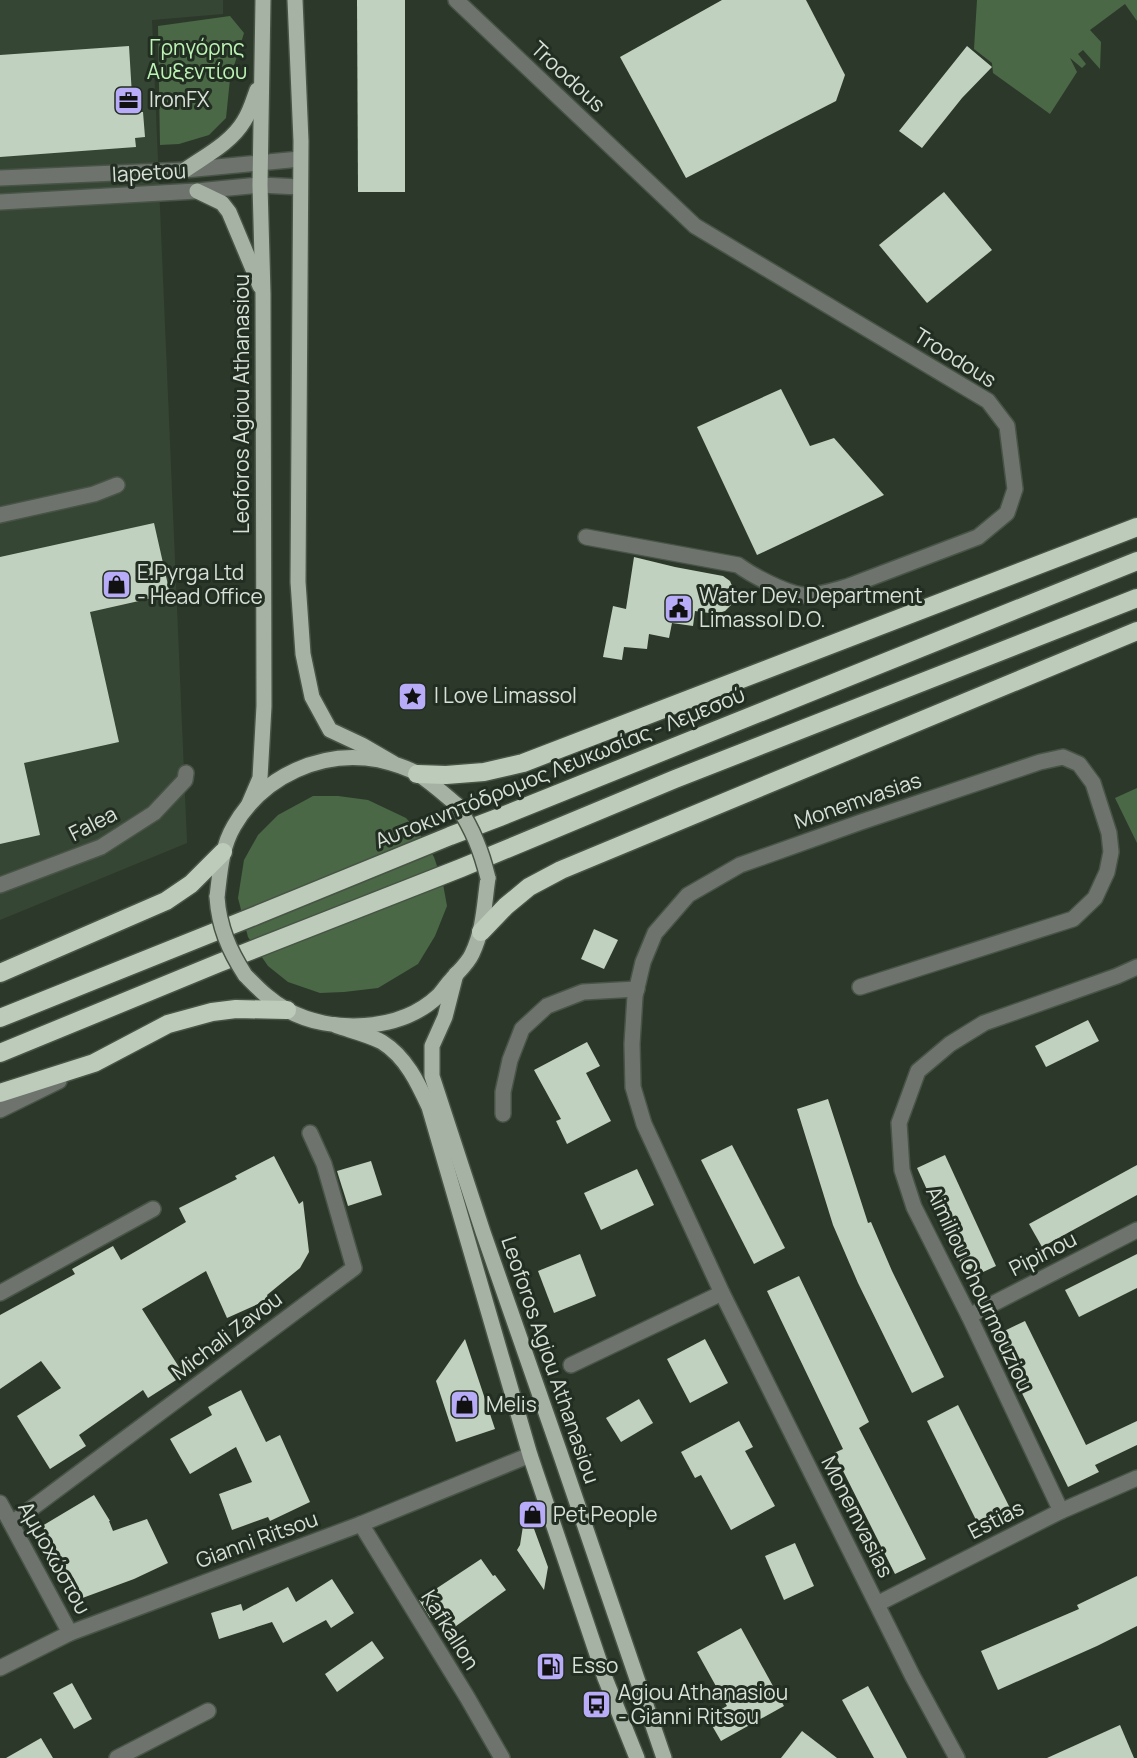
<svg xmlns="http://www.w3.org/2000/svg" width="1137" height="1758" font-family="Manrope,sans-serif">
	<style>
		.built { fill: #364634 }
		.green { fill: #4a6846 }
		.building { fill: #c1d1bf }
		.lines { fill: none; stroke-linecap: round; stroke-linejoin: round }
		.minor-casing { stroke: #485446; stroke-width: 18 }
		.major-casing { stroke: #485446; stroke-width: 18 }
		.highway-casing { stroke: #485446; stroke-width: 21 }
		.minor { stroke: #6e746d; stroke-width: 15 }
		.major { stroke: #a6b3a4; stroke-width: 15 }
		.highway { stroke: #bdccba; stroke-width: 18 }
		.major-bridge-casing { stroke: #485446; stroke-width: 18; stroke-linecap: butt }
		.major-bridge { stroke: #a6b3a4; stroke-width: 15 }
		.labels { text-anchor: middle; stroke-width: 6; stroke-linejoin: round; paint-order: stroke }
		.park-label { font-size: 21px; fill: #bdf4b5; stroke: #222e21 }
		.street-label { font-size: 21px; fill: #d8e0d7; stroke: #222e21 }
		.poi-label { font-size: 21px; fill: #d8e0d7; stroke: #222e21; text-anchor: start }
	</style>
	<rect width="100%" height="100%" fill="#2c392a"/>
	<polygon class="built" points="0,0 223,0 223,14 152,20 187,843 0,920"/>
	<g class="green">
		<polygon points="977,0 1137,0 1137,21 1125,4 1090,30 1101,42 1100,69 1083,50 1078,54 1086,64 1082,68 1070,58 1077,72 1050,114 993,73 992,63 974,49"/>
		<polygon points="230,16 244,33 230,79 226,118 209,135 179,144 160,145 158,26"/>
		<polygon points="1137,788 1137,843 1115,798"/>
		<polygon points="313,796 338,796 368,800 406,818 419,833 434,857 443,884 447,906 435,936 418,964 378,988 344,992 320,993 288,982 268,966 248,937 238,898 244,860 258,835 278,815"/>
	</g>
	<g class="building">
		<polygon points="357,0 405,0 405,192 358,192"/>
		<polygon points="722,0 806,0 845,75 836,101 686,178 620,57"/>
		<polygon points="129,46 133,112 143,112 145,137 135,138 136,147 0,157 0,55"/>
		<polygon points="967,46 992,67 962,98 922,148 899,131"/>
		<polygon points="944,192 992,250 927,303 879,245"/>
		<polygon points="781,389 810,446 834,438 884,495 757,555 697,427"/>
		<polygon points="154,523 170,594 90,612 119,742 24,763 40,835 0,844 0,557"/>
		<polygon points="634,557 675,567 723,576 730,581 735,593 735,601 725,611 716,614 695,611 693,626 672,623 669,638 649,634 647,649 624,647 622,660 603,657 613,606 626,609"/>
		<polygon points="594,929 618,940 604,969 581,959"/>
		<polygon points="1088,1020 1099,1041 1046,1067 1035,1046"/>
		<polygon points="587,1042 600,1066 586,1073 611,1121 567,1144 556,1121 561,1119 534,1070"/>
		<polygon points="828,1099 868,1223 871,1222 892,1271 944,1377 912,1393 858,1283 833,1225 797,1109"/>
		<polygon points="732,1145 785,1248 754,1264 701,1160"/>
		<polygon points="945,1155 996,1266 968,1279 917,1168"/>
		<polygon points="274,1156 299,1204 303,1201 309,1252 300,1268 267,1295 269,1299 227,1318 206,1271 142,1309 184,1375 148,1398 143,1390 79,1435 86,1446 50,1469 17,1416 61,1388 41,1361 0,1389 0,1315 75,1274 72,1269 113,1246 121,1260 186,1222 179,1208 237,1179 235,1176"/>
		<polygon points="371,1161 382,1195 348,1206 337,1171"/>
		<polygon points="1137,1165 1137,1195 1042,1247 1029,1224"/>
		<polygon points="637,1169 654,1205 601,1230 584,1193"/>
		<polygon points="580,1254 596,1296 554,1313 538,1271"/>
		<polygon points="1137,1254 1137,1288 1079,1317 1065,1290"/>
		<polygon points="799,1276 869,1422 859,1428 926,1559 895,1574 834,1453 843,1449 767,1291"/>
		<polygon points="1025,1321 1086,1445 1137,1421 1137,1445 1095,1465 1099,1472 1068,1487 1014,1377 1018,1375 998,1334"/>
		<polygon points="465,1339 495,1429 456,1442 436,1381"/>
		<polygon points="705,1339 728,1383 690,1403 667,1359"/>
		<polygon points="241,1390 266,1442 280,1435 310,1502 270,1521 268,1517 232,1530 219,1494 252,1482 236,1447 190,1474 170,1439 212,1415 208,1407"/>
		<polygon points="639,1399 653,1423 621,1442 606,1418"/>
		<polygon points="958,1405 1013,1514 981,1530 927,1421"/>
		<polygon points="739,1421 753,1447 745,1451 775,1506 731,1530 701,1475 695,1478 681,1452"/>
		<polygon points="94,1495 110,1521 109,1521 113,1531 147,1519 168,1563 134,1579 77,1600 63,1561 42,1526"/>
		<polygon points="526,1507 548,1567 544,1590 517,1550 520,1545"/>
		<polygon points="795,1543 814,1586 784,1600 765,1556"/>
		<polygon points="481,1559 493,1576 495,1575 506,1590 445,1634 433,1616 430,1618 419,1600"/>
		<polygon points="1137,1576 1137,1626 1097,1646 998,1690 981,1651 1079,1609 1077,1605"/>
		<polygon points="332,1579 354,1613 331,1628 326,1620 283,1643 272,1622 219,1639 211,1613 241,1604 243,1611 288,1587 296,1602"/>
		<polygon points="741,1628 784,1706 721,1741 707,1717 727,1706 697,1652"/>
		<polygon points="372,1641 384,1658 337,1692 325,1674"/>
		<polygon points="72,1683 92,1719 74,1729 53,1693"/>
		<polygon points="868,1686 907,1758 874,1758 842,1700"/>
		<polygon points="1120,1725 1134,1758 1047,1758"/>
		<polygon points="802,1731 837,1758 781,1758"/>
		<polygon points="41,1738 53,1758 6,1758"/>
	</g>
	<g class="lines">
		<defs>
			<g id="minor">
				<path d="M456,0l239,226 293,175 19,25 8,63 -8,24 -29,24 -129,49c-13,4 -34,11 -47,9 -18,-3 -49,-19 -64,-30l-152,-28"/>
				<polyline points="0,178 185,170 300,159"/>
				<polyline points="0,202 197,191 260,185 300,187"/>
				<polyline points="0,515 94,494 117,485"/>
				<polyline points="0,885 101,847 154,813 185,780 186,773"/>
				<polyline points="860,987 1073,919 1095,898 1107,872 1111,852 1109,833 1093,783 1079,764 1063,757 1040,762 861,822 740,865 688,895 655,933 643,962 635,996 632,1044 633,1087 644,1124 722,1293 913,1677 957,1758"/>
				<polyline points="0,1110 59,1081"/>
				<polyline points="503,1114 503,1092 510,1060 522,1029 547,1006 583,992 637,989"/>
				<polyline points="0,1293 153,1209"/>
				<polyline points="969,1316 1137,1230"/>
				<polyline points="571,1365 722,1293"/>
				<polyline points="0,1503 70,1633"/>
				<polyline points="1061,1511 969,1316 914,1207 902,1170 899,1123 918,1071 950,1044 984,1023 1117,976 1137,967"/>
				<polyline points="12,1523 354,1268 324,1164 310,1133"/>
				<polyline points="361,1524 467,1697 502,1758"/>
				<polyline points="877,1604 1061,1511 1137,1478"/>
				<polyline points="0,1668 70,1633 361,1524 530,1455"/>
				<polyline points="117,1758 208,1711"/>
			</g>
			<g id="major">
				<polyline points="295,0 301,141 298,582 303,654 312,697 330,730 362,745 393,763"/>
				<path d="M185,170c20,-14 46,-27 59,-49 6,-9 9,-20 13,-31"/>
				<polyline points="197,191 222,203 229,212 260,286"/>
				<polyline points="248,806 260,778 264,706 263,294 260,185 263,0"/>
				<path d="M217,897c3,-24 4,-49 17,-71 29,-50 88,-77 145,-66 13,3 27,7 39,14 14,9 27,21 39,31"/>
				<polyline points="456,974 445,1017 432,1046 432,1076 483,1232 560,1453 664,1758"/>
				<path d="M245,975c13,13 25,26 42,35 44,24 113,22 151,-14 5,-5 9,-12 14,-17 7,-8 16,-16 20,-25 12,-25 12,-49 16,-76"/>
				<path d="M337,1026c15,5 32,9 45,16 24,15 36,41 47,65l101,348 75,223 32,80"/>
			</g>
			<g id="highway">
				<polyline points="417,774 446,775 484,772 523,763 1137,527"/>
				<polyline points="481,932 506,906 529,887 561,870 1137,631"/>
				<polyline points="0,973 166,901 191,884 223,852"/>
				<polyline points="0,1018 257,915 450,836 500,817 1137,561"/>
				<polyline points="0,1053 219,963 461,868 675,779 1137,598"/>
				<polyline points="0,1093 94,1063 168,1024 212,1012 236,1009 287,1010"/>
			</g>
		</defs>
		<use href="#minor" class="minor-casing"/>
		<use href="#major" class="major-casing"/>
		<use href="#highway" class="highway-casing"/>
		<use href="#minor" class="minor"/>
		<use href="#major" class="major"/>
		<use href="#highway" class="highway"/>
		<defs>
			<g id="major-bridge">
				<path d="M457,805c16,25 24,45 31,73"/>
				<path d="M217,897c2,30 12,53 28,78"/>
			</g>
		</defs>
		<use href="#major-bridge" class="major-bridge-casing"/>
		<use href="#major-bridge" class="major-bridge"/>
	</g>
	<defs>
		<symbol id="office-square" viewBox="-11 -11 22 22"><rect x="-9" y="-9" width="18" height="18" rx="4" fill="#b8abf7" stroke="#222e21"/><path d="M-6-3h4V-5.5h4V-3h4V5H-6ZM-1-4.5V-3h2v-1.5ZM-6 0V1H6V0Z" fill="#111"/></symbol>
		<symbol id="shop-square" viewBox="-11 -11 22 22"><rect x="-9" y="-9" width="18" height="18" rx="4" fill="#b8abf7" stroke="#222e21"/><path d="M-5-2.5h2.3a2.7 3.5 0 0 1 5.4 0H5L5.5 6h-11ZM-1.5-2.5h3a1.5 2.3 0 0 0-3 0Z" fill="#111"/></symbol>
		<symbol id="civic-square" viewBox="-11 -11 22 22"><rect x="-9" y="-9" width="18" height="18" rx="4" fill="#b8abf7" stroke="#222e21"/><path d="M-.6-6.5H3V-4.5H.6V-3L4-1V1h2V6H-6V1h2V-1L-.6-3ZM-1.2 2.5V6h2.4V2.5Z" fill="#111"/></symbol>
		<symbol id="sight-square" viewBox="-11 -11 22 22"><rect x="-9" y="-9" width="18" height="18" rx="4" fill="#b8abf7" stroke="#222e21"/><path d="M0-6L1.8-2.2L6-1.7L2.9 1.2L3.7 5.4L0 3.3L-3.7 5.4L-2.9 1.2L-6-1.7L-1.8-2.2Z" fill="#111"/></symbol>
		<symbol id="fuel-square" viewBox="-11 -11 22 22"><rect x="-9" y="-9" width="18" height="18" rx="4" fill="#b8abf7" stroke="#222e21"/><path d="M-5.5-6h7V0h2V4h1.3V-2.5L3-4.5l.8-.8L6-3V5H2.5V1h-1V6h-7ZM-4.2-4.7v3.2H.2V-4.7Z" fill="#111"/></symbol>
		<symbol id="bus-square" viewBox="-11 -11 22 22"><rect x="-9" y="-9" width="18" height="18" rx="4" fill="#b8abf7" stroke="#222e21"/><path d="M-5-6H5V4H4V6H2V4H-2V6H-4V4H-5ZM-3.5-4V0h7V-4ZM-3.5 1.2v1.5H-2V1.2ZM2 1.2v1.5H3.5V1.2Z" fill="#111"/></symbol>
	</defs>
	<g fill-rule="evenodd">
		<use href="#office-square" x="112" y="84" width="33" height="33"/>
		<use href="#shop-square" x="100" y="568" width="33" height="33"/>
		<use href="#civic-square" x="662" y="592" width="33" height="33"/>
		<use href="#sight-square" x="396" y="680" width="33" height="33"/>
		<use href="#shop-square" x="448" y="1388" width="33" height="33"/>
		<use href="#shop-square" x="516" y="1498" width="33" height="33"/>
		<use href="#fuel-square" x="534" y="1650" width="33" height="33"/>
		<use href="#bus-square" x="580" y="1688" width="33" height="33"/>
	</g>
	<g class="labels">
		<g class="park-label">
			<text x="197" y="55">Γρηγόρης<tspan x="197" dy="24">Αυξεντίου</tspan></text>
		</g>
		<g class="street-label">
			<text transform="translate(568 77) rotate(43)" y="7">Troodous</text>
			<text transform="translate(149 173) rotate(-3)" y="7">Iapetou</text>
			<text transform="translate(955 358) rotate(32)" y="7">Troodous</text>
			<text transform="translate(242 404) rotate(-90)" y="7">Leoforos Agiou Athanasiou</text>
			<text transform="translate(560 768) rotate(-22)" y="7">Αυτοκινητόδρομος Λευκωσίας - Λεμεσού</text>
			<text transform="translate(858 801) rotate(-19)" y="7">Monemvasias</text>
			<text transform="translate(93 824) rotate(-27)" y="7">Falea</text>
			<text transform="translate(1043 1254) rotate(-27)" y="7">Pipinou</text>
			<text transform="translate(979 1289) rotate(65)" y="7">Aimiliou Chourmouziou</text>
			<text transform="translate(227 1336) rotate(-37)" y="7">Michali Zavou</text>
			<text transform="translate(550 1360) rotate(71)" y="7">Leoforos Agiou Athanasiou</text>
			<text transform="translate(857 1517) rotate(63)" y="7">Monemvasias</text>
			<text transform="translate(996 1520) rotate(-27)" y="7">Estias</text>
			<text transform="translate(257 1540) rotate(-20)" y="7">Gianni Ritsou</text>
			<text transform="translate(54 1558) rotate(61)" y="7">Αμμοχώστου</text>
			<text transform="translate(450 1630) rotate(58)" y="7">Kafkallon</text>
		</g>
		<g class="poi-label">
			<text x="149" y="107">IronFX</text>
			<text x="137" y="580">E.Pyrga Ltd<tspan x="137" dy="24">- Head Office</tspan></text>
			<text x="699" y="603">Water Dev. Department<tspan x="699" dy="24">Limassol D.O.</tspan></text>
			<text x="434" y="703">I Love Limassol</text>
			<text x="486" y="1412">Melis</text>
			<text x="553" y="1522">Pet People</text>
			<text x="572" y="1673">Esso</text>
			<text x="618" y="1700">Agiou Athanasiou<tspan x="618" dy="24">- Gianni Ritsou</tspan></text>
		</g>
	</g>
</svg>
